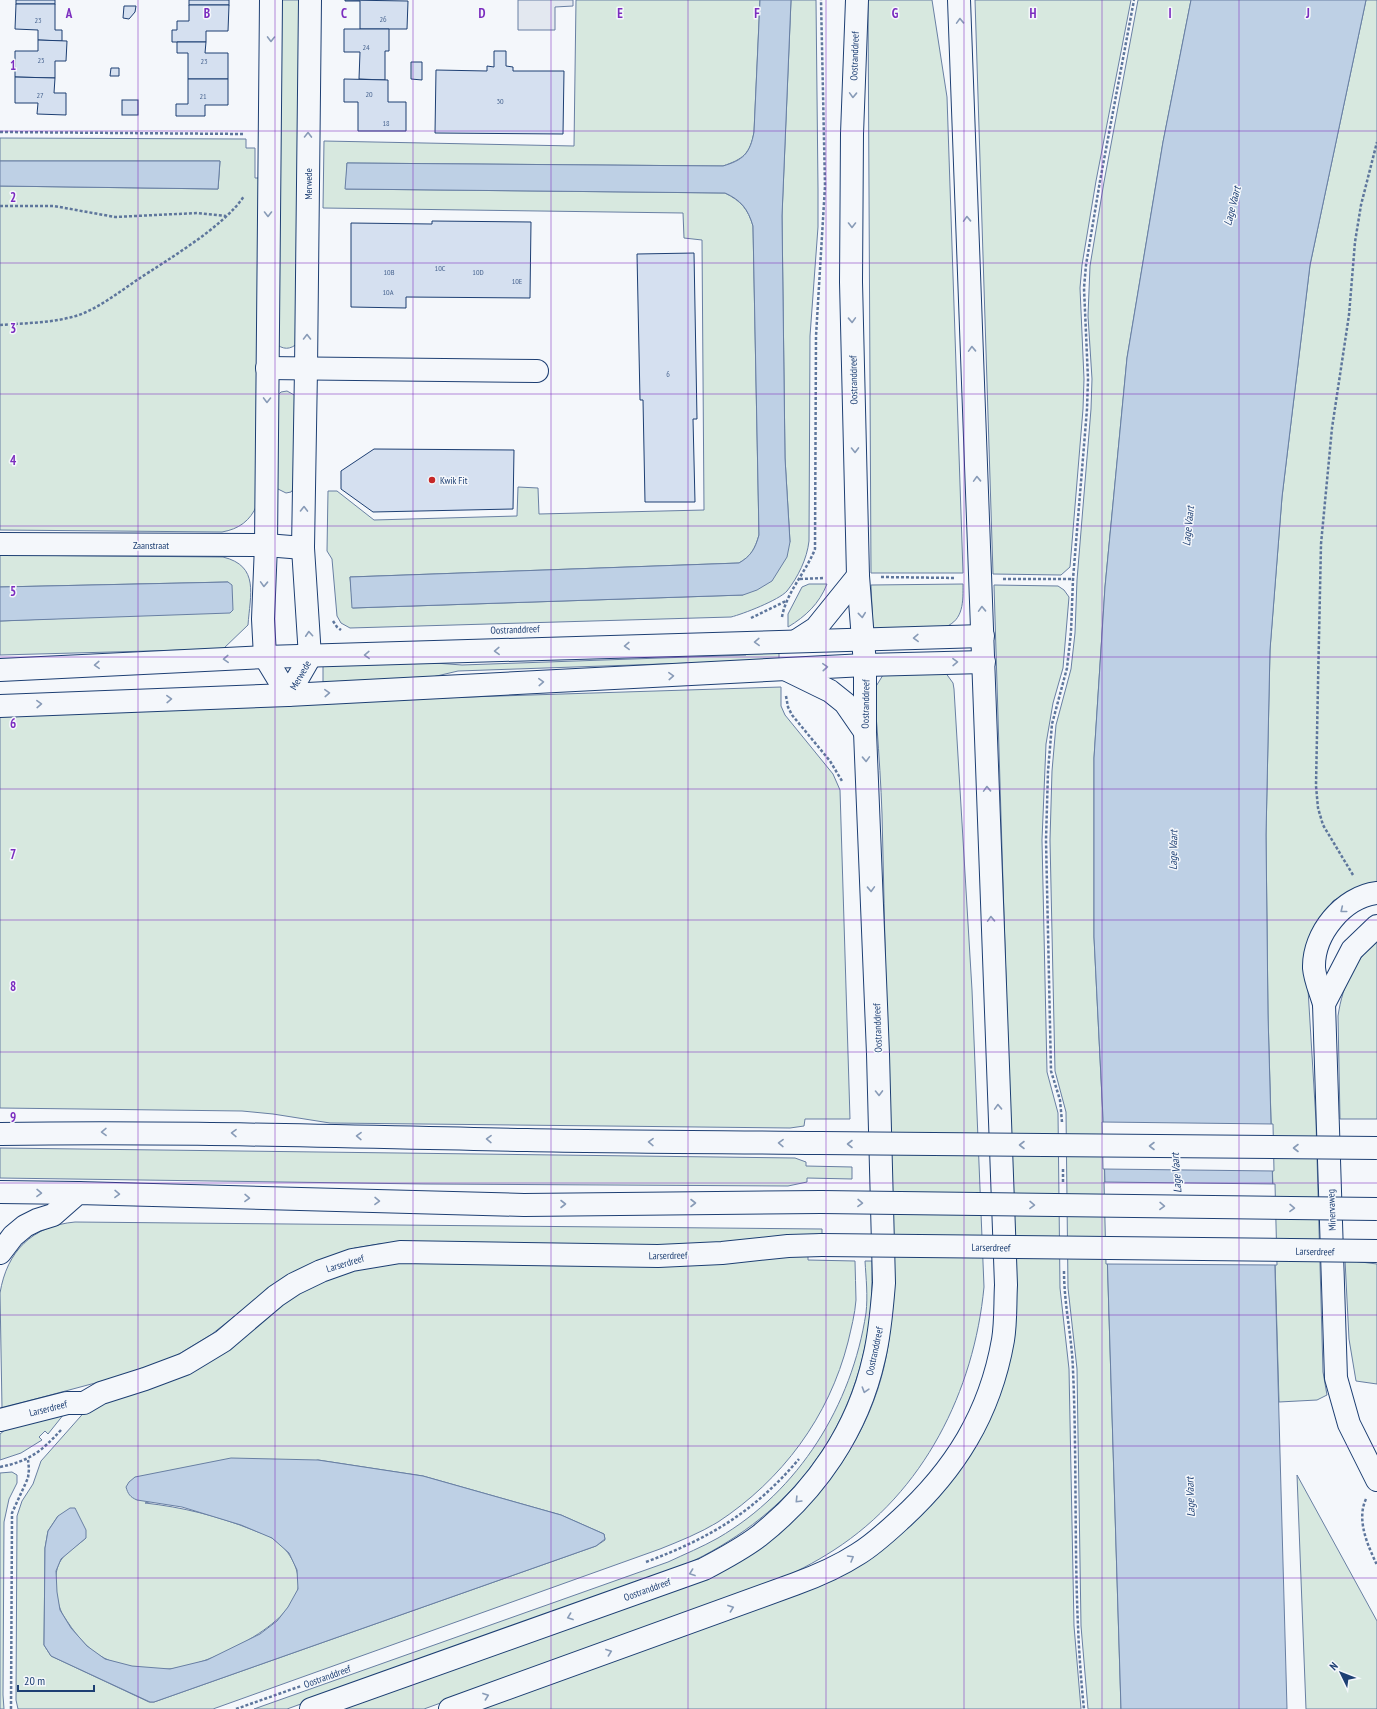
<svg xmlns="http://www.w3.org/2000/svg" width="1377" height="1709" font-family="'PT Sans Narrow',sans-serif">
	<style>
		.green { fill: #d7e8df; stroke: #687fa3; fill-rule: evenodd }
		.parking { fill: #e3e8f0; stroke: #687fa3 }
		.water { fill: #bed0e5; stroke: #687fa3 }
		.pier { fill: #f4f7fb; stroke: #687fa3 }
		.building { fill: #d5e0f0; stroke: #1d3f73 }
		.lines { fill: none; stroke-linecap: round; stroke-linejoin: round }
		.minor-casing { stroke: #1d3f73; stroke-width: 24 }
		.tertiary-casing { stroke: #1d3f73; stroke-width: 24 }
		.secondary-casing { stroke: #1d3f73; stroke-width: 24 }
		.primary-casing { stroke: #1d3f73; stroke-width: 24 }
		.path { stroke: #5e769c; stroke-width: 2.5; stroke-dasharray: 3 2; stroke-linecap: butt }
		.minor { stroke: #f4f7fb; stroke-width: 22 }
		.tertiary { stroke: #f4f7fb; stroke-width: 22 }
		.secondary { stroke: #f4f7fb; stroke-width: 22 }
		.primary { stroke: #f4f7fb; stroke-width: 22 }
		.minor-bridge-casing { stroke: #1d3f73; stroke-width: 24; stroke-linecap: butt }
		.primary-bridge-casing { stroke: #1d3f73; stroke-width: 24; stroke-linecap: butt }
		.minor-bridge { stroke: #f4f7fb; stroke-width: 22 }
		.primary-bridge { stroke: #f4f7fb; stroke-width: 22 }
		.oneway { stroke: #889bb7 }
		.grid { fill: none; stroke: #7b2cbf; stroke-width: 1; stroke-opacity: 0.55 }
		.poi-dot { fill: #c62828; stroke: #f4f7fb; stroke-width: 1.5 }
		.labels { text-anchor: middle; stroke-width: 3; stroke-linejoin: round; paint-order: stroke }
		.number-label { font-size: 8px; fill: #4b6792 }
		.street-label { font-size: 10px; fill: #1d3f73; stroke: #f4f7fb }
		.poi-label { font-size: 10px; fill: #1d3f73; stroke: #f4f7fb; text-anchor: start }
		.water-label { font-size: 11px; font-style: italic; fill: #1d3f73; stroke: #f4f7fb }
		.grid-label { font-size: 13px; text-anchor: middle; font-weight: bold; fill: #7b2cbf; stroke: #f4f7fb; stroke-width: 3; stroke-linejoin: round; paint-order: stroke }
	</style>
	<rect width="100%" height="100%" fill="#f4f7fb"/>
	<g class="green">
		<path d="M278,0h24l-4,343c-8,7 -15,7 -23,0z"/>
		<path d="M576,0h184l-6,132c-4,22 -11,27 -31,34l-376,-3 -1,26 379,4c16,8 23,16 28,33l6,309c-4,14 -8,21 -20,28l-389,14 3,31 390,-13 47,-53 -5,-84 -3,-243 9,-215h25l2,189v38l-8,109 -1,205c-2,18 -11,36 -22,50 -8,9 -44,23 -56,26l-381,11 -9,-5 -4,-7 -5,-57 -5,-8 1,-60h9l37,29 143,-4 1,-29 20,1 1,26 165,-4 -2,-270 -18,-2 -1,-25 -360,-5 1,-67 250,5z"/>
		<polygon points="868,0 932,0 947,97 963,573 871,573"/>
		<polygon points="975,0 1131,0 1096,181 1082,265 1080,288 1084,379 1083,409 1070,567 1061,575 993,574"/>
		<polygon points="1138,0 1191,0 1163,142 1127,358 1105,587 1094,758 1094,937 1103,1118 1121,1709 1088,1709 1081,1626 1077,1369 1068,1288 1066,1112 1055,1071 1050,840 1052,771 1056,725 1071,669 1075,633 1077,580 1091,409 1092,379 1088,316 1090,266 1104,182"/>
		<polygon points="1366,0 1377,0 1377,886 1356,888 1333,901 1315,926 1306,956 1316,1121 1323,1372 1327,1395 1317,1400 1279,1402 1268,1014 1266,835 1270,649 1282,497 1310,265"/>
		<path d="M0,138l246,1v9h9v30h6l-4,327c-7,16 -18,24 -35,27l-222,-2v-344l218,3 2,-28h-220z"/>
		<polygon points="287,391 296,396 295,487 291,492 286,493 276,488 277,396 281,392"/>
		<path d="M0,555l223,2c37,9 27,38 25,68l-25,24 -223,6v-34l232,-10 -4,-29 -228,5z"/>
		<path d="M809,584h18c-8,20 -21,32 -39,43v-13l14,-27z"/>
		<path d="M963,584c0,17 1,36 -18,43l-72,2 -2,-44z"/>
		<polygon points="994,585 1058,586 1064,590 1069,597 1063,668 1053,703 1046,744 1042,840 1047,1072 1058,1113 1060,1288 1069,1369 1074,1626 1081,1709 472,1709 866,1557 996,1393 1010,1113"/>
		<polygon points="779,651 779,660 458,671 424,679 323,682 323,665 408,661 462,665 746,655 747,652"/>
		<path d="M945,672l8,11 1,6 18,301 12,297c-10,104 -60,205 -150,263 -20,13 -40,23 -62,33l-348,126h-89l453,-184c46,-43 81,-95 96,-158 14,-62 8,-132 6,-195 -3,-120 -5,-239 -8,-358 -1,-29 -3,-58 -5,-87 -1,-13 -3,-27 -2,-39l8,-13z"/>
		<polygon points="781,687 781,706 785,715 833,774 840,790 850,1119 805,1119 804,1126 790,1128 330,1123 273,1114 242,1111 0,1108 0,712"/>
		<path d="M1377,939v180h-37l-2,-103c5,-33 16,-53 39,-77z"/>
		<polygon points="0,1148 795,1158 806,1162 806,1166 852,1167 852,1179 807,1178 807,1182 788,1186 425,1184 0,1178"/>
		<path d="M75,1222l747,7v7l-112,9 -58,1 -246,-4 -27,2 -24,4 -21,7 -76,43 -46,36 -38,23 -49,18 -123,33 -2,-115c7,-42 32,-67 75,-71z"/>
		<path d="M806,1255l2,1v4l47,1c0,13 1,26 1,39 -1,14 -5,29 -8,42 -19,75 -66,138 -130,180 -18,11 -38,19 -58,27l-447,160h-195l-2,-9 1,-184 5,-15 11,-17 8,-23 47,-53 193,-104 35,-21 41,-15 43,-6zM318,1460l105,16 138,39 43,19 1,6 -9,6 -442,156h-5l-98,-46 -7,-11 1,-97 3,-17 10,-15 28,22c-8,7 -20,14 -25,22 -9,13 -6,41 2,55 11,17 23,34 41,43 14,8 49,13 65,11 36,-2 121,-42 129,-80 2,-8 -1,-19 -4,-26 -5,-10 -12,-19 -22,-25 -5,-4 -13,-5 -19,-8 -35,-14 -71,-23 -108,-27z"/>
		<polygon points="1345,1260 1377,1264 1377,1384 1356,1381 1349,1339"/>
		<path d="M865,1261h7c0,27 0,55 -6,81 -22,109 -90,183 -190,227l-389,140h-33l414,-147c17,-8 34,-15 50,-24 81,-47 134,-133 148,-225 2,-17 0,-35 -1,-52z"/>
		<polygon points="64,1414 48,1434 45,1431 39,1437 42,1440 21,1453 0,1460 0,1434 5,1430"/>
		<polygon points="12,1472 17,1475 17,1483 9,1499 4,1522 3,1695 4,1709 0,1709 0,1473"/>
		<polygon points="1297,1475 1377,1621 1377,1709 1306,1709"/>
	</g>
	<polygon class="parking" points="518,0 573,0 573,6 555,7 555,30 518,30"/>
	<g class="water">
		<path d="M760,0h31l-9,216 3,242 5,84 -3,15 -15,24 -15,9 -14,5 -391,13 -2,-31 389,-14c12,-7 16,-14 20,-28l-6,-309c-5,-17 -12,-26 -28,-33l-380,-4 2,-26 376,3c20,-6 27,-12 31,-34z"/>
		<polygon points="1191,0 1366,0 1310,265 1282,497 1270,650 1266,835 1268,1014 1287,1709 1121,1709 1103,1118 1094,937 1094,758 1105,587 1127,358 1163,142"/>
		<polygon points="0,161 220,161 218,189 0,186"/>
		<polygon points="228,582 232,585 233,610 230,613 0,621 0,587"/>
		<path d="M231,1458l87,2 105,16 138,39 43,19 1,5 -9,7 -442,156h-4l-99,-46 -7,-11 1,-97 3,-17 10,-15 12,-8h5l11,22v8l-25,21 -5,12 1,21 3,18 11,18 16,18 18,13 27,7 38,3 37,-9 53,-26 17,-13 11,-14 10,-18 -1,-19 -8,-17 -17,-15 -31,-13 -59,-18 -45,-7c-7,-3 -9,-6 -11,-13l3,-5 6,-5z"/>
	</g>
	<g class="pier">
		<polygon points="1102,1122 1273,1124 1274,1171 1103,1169"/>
		<polygon points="1104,1182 1275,1184 1277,1265 1106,1264"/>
	</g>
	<g class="building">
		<rect x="16" y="0" width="39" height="4"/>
		<rect x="189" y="0" width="40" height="5"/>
		<polygon points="345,0 408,1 407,29 360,29 360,1 345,1"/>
		<polygon points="16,4 55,4 55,30 62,30 62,41 38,40 38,30 15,29"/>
		<polygon points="189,5 229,5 228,31 206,31 206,42 172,42 172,30 177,30 177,21 189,21"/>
		<polygon points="124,6 136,6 135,12 129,19 123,18"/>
		<polygon points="344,29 389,29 389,51 385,51 385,80 359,79 360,52 344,52"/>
		<polygon points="38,40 67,41 66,61 55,61 55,78 15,77 15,51 38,51"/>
		<polygon points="177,42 206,42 205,53 228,53 228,79 188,79 188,53 177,53"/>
		<polygon points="494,51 506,51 506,66 513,67 513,71 564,71 563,134 435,133 436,70 487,71 487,66 494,67"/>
		<polygon points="411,62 422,62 422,80 411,79"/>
		<polygon points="111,68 119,68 119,76 110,76"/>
		<polygon points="15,77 55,78 54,93 66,93 66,115 37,114 38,103 15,103"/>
		<polygon points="188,79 228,79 228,105 205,105 205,116 176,116 176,104 188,104"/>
		<polygon points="344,79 388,80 388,102 406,102 406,131 358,131 358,102 344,102"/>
		<rect x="122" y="100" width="16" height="15"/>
		<polygon points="432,221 531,222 530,298 406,297 406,308 351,307 351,223 432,224"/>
		<polygon points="694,253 697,419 693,419 695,502 645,502 643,400 640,400 637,254"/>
		<polygon points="374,449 514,450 513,509 373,512 341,489 341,471"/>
	</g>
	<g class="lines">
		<defs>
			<g id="minor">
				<polyline points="271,0 266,545 263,619 265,657 288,695 310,657 303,548 306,369 310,0"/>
				<polyline points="267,368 537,371"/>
				<polyline points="0,544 266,545 303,548"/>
				<polyline points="0,1420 67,1403 84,1403 101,1393 145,1379 185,1364 223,1341 276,1296 294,1284 321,1271 352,1260 400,1252 658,1256 722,1253 788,1246 822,1245"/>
			</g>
			<g id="tertiary">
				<path d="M1377,893c-34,4 -64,41 -63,75 1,12 7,25 10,36l12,374 13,46 28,56"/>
				<polyline points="1324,1004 1352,950 1377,926"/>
			</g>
			<polyline id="secondary" points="0,1192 78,1193"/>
			<g id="primary">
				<polyline points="796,641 816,628 858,576"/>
				<polyline points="0,670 265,657 983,636"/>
				<polyline points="787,670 830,691 845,703 865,732"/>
				<polyline points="0,706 288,695 865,665 984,662"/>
				<path d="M0,1134c176,-3 351,3 527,6 98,2 195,2 293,3"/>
				<polyline points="0,1253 13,1236 25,1226 37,1220 53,1215 78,1193 524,1205 821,1202"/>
				<path d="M311,1709l393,-140c19,-10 38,-20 55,-33 57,-45 99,-106 115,-178 6,-24 8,-50 10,-75l-6,-229 -13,-322v-67l-7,-89 -7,-294 1,-148 5,-134"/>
				<path d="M450,1709l345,-125c22,-8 43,-17 63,-30 15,-9 29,-22 42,-34 55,-50 90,-106 103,-180 3,-18 2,-37 3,-55l-47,-1285"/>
			</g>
		</defs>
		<use href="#minor" class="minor-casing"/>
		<use href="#tertiary" class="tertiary-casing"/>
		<use href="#secondary" class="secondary-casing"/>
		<use href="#primary" class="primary-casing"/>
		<g class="path">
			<polyline points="0,132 245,134"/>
			<polyline points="0,206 54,206 115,217 197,213 226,216"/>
			<path d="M0,325c26,-2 54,-2 79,-10 21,-8 39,-22 58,-35 30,-20 88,-54 107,-84"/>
			<polyline points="881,577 956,578"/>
			<polyline points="800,579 824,578"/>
			<polyline points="1003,579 1073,579"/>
			<path d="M782,617c4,-24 24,-45 33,-68l1,-213 9,-150 -4,-186"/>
			<polyline points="751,618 786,601"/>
			<polyline points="333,621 337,627 341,630"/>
			<polyline points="786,696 788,707 792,715 830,761 842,781"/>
			<polyline points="1353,875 1323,825 1318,808 1316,786 1318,684 1321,544 1332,428 1349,315 1355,242 1361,205 1377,142"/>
			<polyline points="1062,1122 1060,1100 1051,1071 1046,840 1048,771 1052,724 1067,668 1071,632 1073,579 1087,409 1088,379 1084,288 1086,265 1100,181 1134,0"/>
			<polyline points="1063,1169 1063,1182"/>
			<path d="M1064,1271c0,34 8,66 9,99 5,113 -1,227 11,339"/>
			<path d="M0,1467c29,-6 41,-15 61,-37"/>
			<path d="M1366,1499c-10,21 2,47 11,66"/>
			<path d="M646,1562c64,-24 108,-50 153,-103"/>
			<polyline points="11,1709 12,1513 28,1478 29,1469 28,1460"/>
			<polyline points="236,1709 301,1686"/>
		</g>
		<use href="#minor" class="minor"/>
		<use href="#tertiary" class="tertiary"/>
		<use href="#secondary" class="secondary"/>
		<use href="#primary" class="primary"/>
		<defs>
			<polyline id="minor-bridge" points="822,1245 1377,1251"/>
			<g id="primary-bridge">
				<polyline points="820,1143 1377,1148"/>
				<polyline points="821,1202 1377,1209"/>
			</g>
		</defs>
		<use href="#minor-bridge" class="minor-bridge-casing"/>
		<use href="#primary-bridge" class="primary-bridge-casing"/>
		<use href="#minor-bridge" class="minor-bridge"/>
		<use href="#primary-bridge" class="primary-bridge"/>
	</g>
	<defs><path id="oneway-chevron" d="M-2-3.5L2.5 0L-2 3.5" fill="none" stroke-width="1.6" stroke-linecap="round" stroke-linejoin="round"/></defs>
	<g class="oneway">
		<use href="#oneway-chevron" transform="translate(960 21) rotate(-92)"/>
		<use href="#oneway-chevron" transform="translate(271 39) rotate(91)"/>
		<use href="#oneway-chevron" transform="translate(853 95) rotate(92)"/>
		<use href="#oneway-chevron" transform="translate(308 135) rotate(-89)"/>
		<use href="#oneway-chevron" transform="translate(268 214) rotate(90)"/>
		<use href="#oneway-chevron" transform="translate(967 219) rotate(-92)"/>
		<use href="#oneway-chevron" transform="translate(852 225) rotate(90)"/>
		<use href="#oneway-chevron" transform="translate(852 320) rotate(88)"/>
		<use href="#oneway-chevron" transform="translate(307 337) rotate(-90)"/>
		<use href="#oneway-chevron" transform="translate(972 349) rotate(-92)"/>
		<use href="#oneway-chevron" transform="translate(267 400) rotate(91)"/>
		<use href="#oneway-chevron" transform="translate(855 450) rotate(89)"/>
		<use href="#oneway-chevron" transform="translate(977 479) rotate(-92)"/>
		<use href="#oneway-chevron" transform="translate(304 509) rotate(-89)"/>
		<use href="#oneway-chevron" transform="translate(264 584) rotate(92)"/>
		<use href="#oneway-chevron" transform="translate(982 609) rotate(-92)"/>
		<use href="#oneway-chevron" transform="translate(862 615) rotate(84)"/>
		<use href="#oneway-chevron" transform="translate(309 634) rotate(-94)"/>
		<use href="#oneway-chevron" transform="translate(916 638) rotate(178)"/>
		<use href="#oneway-chevron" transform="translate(757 642) rotate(178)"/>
		<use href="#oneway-chevron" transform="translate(627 646) rotate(178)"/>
		<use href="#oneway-chevron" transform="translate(497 651) rotate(178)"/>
		<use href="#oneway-chevron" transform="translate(367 655) rotate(178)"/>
		<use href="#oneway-chevron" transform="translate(226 659) rotate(177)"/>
		<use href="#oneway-chevron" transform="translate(955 662) rotate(-1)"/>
		<use href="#oneway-chevron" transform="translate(97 665) rotate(177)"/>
		<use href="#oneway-chevron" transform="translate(825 667) rotate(-4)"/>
		<use href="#oneway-chevron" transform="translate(671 676) rotate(-3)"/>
		<use href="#oneway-chevron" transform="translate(541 682) rotate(-3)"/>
		<use href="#oneway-chevron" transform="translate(327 693) rotate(-3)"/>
		<use href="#oneway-chevron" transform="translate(169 699) rotate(-2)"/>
		<use href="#oneway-chevron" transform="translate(39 704) rotate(-2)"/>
		<use href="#oneway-chevron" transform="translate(866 759) rotate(88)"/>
		<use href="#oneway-chevron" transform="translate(987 789) rotate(-92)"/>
		<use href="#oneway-chevron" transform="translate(871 889) rotate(88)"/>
		<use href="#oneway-chevron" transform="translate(1343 910) rotate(141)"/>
		<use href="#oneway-chevron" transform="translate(991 919) rotate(-92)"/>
		<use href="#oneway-chevron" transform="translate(879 1093) rotate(89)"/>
		<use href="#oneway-chevron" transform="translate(998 1107) rotate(-92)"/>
		<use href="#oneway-chevron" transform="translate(104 1132) rotate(179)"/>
		<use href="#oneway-chevron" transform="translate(234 1133) rotate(-179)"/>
		<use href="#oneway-chevron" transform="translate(359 1136) rotate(-179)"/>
		<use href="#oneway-chevron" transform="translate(489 1139) rotate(-179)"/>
		<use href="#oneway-chevron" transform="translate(651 1142) rotate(-179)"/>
		<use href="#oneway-chevron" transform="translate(781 1143) rotate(-179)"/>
		<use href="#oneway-chevron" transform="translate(850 1144) rotate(-180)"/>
		<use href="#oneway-chevron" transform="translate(1022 1145) rotate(-180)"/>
		<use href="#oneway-chevron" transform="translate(1152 1146) rotate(-180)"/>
		<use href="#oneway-chevron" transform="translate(1296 1148) rotate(-180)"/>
		<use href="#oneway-chevron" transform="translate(39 1193) rotate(1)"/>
		<use href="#oneway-chevron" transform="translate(117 1194) rotate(1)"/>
		<use href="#oneway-chevron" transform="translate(247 1198) rotate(1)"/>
		<use href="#oneway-chevron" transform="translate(377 1201) rotate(1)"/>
		<use href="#oneway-chevron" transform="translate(693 1203)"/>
		<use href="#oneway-chevron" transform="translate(860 1203) rotate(1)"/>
		<use href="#oneway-chevron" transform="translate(563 1204)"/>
		<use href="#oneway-chevron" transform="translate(1032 1205) rotate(1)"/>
		<use href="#oneway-chevron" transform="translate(1162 1206) rotate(1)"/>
		<use href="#oneway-chevron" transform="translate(1292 1208) rotate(1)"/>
		<use href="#oneway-chevron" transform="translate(865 1390) rotate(107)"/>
		<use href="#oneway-chevron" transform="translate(798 1500) rotate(134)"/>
		<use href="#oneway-chevron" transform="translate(851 1558) rotate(-30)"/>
		<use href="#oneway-chevron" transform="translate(692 1573) rotate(160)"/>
		<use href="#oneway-chevron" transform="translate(731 1608) rotate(-20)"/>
		<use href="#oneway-chevron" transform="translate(570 1617) rotate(160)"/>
		<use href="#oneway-chevron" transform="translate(609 1652) rotate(-20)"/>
		<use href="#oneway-chevron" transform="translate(486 1696) rotate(-20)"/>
	</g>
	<path class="grid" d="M138,0v1709M275,0v1709M413,0v1709M551,0v1709M688,0v1709M826,0v1709M964,0v1709M1102,0v1709M1239,0v1709M0,131h1377M0,263h1377M0,394h1377M0,526h1377M0,657h1377M0,789h1377M0,920h1377M0,1052h1377M0,1183h1377M0,1315h1377M0,1446h1377M0,1578h1377"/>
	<circle class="poi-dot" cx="432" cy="480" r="4"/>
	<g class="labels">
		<g class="number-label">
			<text x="383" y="22">26</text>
			<text x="38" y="23">23</text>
			<text x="366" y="50">24</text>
			<text x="41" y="63">25</text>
			<text x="204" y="64">23</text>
			<text x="369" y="97">20</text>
			<text x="40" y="98">27</text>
			<text x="203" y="99">21</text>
			<text x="500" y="104">30</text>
			<text x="386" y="126">18</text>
			<text x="440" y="271">10C</text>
			<text x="389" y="275">10B</text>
			<text x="478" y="275">10D</text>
			<text x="517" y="284">10E</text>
			<text x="388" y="295">10A</text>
			<text x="668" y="377">6</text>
		</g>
		<g class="street-label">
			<text transform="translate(854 56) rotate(-88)" y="4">Oostranddreef</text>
			<text transform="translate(308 184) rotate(-90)" y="4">Merwede</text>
			<text transform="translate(853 380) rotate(-91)" y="4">Oostranddreef</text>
			<text x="151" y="549">Zaanstraat</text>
			<text transform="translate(515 629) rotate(-2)" y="4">Oostranddreef</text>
			<text transform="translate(300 675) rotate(-60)" y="4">Merwede</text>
			<text transform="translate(865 704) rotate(-89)" y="4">Oostranddreef</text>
			<text transform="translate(877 1028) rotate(-92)" y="4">Oostranddreef</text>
			<text transform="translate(1331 1210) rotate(-92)" y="4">Minervaweg</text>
			<text transform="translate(991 1247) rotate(1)" y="4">Larserdreef</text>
			<text transform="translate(1315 1251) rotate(1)" y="4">Larserdreef</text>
			<text transform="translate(668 1255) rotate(-1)" y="4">Larserdreef</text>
			<text transform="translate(345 1263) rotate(-17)" y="4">Larserdreef</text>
			<text transform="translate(874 1351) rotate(-78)" y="4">Oostranddreef</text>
			<text transform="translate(48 1408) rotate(-14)" y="4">Larserdreef</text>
			<text transform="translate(647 1589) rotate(-20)" y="4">Oostranddreef</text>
			<text transform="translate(327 1676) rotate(-20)" y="4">Oostranddreef</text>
		</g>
		<g class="poi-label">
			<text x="440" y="484">Kwik Fit</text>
		</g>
		<g class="water-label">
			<text transform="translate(1232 206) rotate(-76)" y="4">Lage Vaart</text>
			<text transform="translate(1188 526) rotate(-84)" y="4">Lage Vaart</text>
			<text transform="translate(1173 850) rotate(-89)" y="4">Lage Vaart</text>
			<text transform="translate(1176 1173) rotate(-94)" y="4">Lage Vaart</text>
			<text transform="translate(1190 1497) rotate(-92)" y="4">Lage Vaart</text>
		</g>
	</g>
	<g class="grid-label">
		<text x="69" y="18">A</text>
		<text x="207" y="18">B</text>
		<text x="344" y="18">C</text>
		<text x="482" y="18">D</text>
		<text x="620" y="18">E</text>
		<text x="757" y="18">F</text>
		<text x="895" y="18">G</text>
		<text x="1033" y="18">H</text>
		<text x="1170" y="18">I</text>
		<text x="1308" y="18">J</text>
		<text x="13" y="70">1</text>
		<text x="13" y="202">2</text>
		<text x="13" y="333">3</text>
		<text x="13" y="465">4</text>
		<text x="13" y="596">5</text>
		<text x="13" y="728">6</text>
		<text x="13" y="859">7</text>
		<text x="13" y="991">8</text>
		<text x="13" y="1122">9</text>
	</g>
	<g transform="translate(1341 1673) rotate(313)" stroke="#f4f7fb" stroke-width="3" paint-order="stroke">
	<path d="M0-3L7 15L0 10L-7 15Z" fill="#1d3f73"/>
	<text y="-6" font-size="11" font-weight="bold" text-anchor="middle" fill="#1d3f73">N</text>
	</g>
	<path d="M18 1685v6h76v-6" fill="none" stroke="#1d3f73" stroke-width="2"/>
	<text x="24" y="1685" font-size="12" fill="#1d3f73" stroke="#f4f7fb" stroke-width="3" paint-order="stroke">20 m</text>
</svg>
